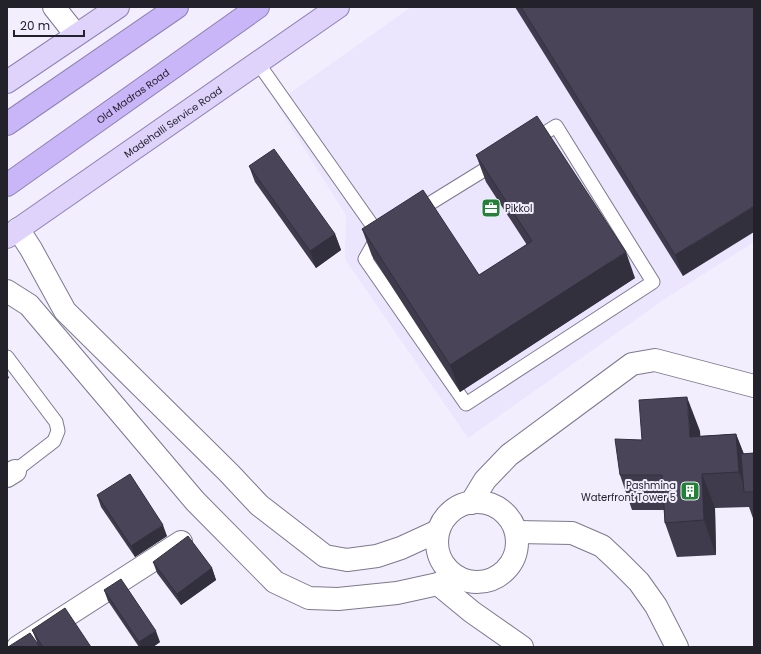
<svg xmlns="http://www.w3.org/2000/svg" width="761" height="654" font-family="Poppins,sans-serif">
	<style>
		.built { fill: #ebe5fe }
		.lines { fill: none; stroke-linecap: round; stroke-linejoin: round }
		.lane-casing { stroke: #7e788e; stroke-width: 15 }
		.street-casing { stroke: #7e788e; stroke-width: 24 }
		.primary-casing { stroke: #8f82b1; stroke-width: 24 }
		.highway-casing { stroke: #8f82b1; stroke-width: 24 }
		.lane { stroke: #fff; stroke-width: 13 }
		.street { stroke: #fff; stroke-width: 22 }
		.primary { stroke: #dfd3fb; stroke-width: 22 }
		.highway { stroke: #c9b6f9; stroke-width: 22 }
		.wall { fill: #3f3a4c }
		.shaded-wall { fill: #33303e }
		.building { fill: #494458; stroke: #33303e }
		.labels { text-anchor: middle; stroke-width: 4; stroke-linejoin: round; paint-order: stroke }
		.street-label { font-size: 10px; fill: #23212a; stroke: #f2eefd }
		.poi-label { font-size: 10px; fill: #23212a; stroke: #f2eefd; text-anchor: start }
	</style>
	<rect width="100%" height="100%" fill="#f2eefd"/>
	<polygon class="built" points="411,7 754,7 754,242 666,298 468,438 345,259 346,215 276,103"/>
	<g class="lines">
		<defs>
			<g id="lane">
				<polyline points="258,63 379,235 383,233"/>
				<polyline points="416,212 497,162"/>
				<polyline points="378,236 365,259 466,404 653,282 556,126 532,141"/>
				<polyline points="7,357 56,422 58,431 54,441 15,471"/>
			</g>
			<g id="street">
				<polyline points="54,7 76,35"/>
				<polyline points="18,229 31,249 65,311 229,473 259,505 325,556 347,560 377,556 401,548 438,531"/>
				<polyline points="7,291 29,305 195,501 275,582 309,598 338,599 397,593 438,584 457,577"/>
				<polyline points="7,476 15,471"/>
				<circle cx="477" cy="542" r="40"/>
				<polyline points="471,503 485,480 509,455 632,364 655,360 754,386"/>
				<polyline points="517,532 572,533 602,546 618,561 639,582 656,606 677,647"/>
				<polyline points="438,584 472,612 522,647"/>
				<polyline points="18,647 181,542"/>
			</g>
			<g id="primary">
				<polyline points="7,82 118,7"/>
				<path id="s1" d="M7,237l331,-230"/>
			</g>
			<g id="highway">
				<polyline points="7,124 177,7"/>
				<path id="s2" d="M7,185l251,-178"/>
			</g>
		</defs>
		<use href="#lane" class="lane-casing"/>
		<use href="#street" class="street-casing"/>
		<use href="#primary" class="primary-casing"/>
		<use href="#highway" class="highway-casing"/>
		<use href="#lane" class="lane"/>
		<use href="#street" class="street"/>
		<use href="#primary" class="primary"/>
		<use href="#highway" class="highway"/>
	</g>
	<g class="wall">
		<polygon points="515,7 754,7 683,276"/>
		<polygon points="476,155 635,278 460,392 372,256 362,229 479,275 527,245 486,182"/>
		<polygon points="249,166 335,234 341,250 316,268 255,182"/>
		<polygon points="700,431 700,436 736,434 744,454 754,453 754,521 749,507 715,508 716,555 677,557 665,523 664,510 632,510 620,475 642,440"/>
		<polygon points="97,495 167,536 135,557 101,507"/>
		<polygon points="153,562 212,568 216,580 181,605 157,573"/>
		<polygon points="104,590 160,642 153,647 139,647 108,601"/>
		<polygon points="32,630 91,647 8,647 37,642"/>
	</g>
	<g class="shaded-wall">
		<polygon points="754,206 754,232 683,276 675,255"/>
		<polygon points="335,234 341,250 316,268 310,251"/>
		<polygon points="626,252 635,278 460,392 450,365"/>
		<polygon points="7,373 9,378 7,379"/>
		<polygon points="687,397 700,431 703,472 690,437"/>
		<polygon points="736,434 749,468 746,492 739,472"/>
		<polygon points="702,474 715,508 716,555 704,520"/>
		<polygon points="163,525 167,536 135,557 131,546"/>
		<polygon points="212,568 216,580 181,605 177,594"/>
		<polygon points="156,631 160,642 153,647 141,647 139,642"/>
	</g>
	<g class="building">
		<polygon points="521,7 754,7 754,206 675,255"/>
		<polygon points="537,116 626,252 450,365 362,229 423,190 479,275 532,241 476,155"/>
		<polygon points="274,149 335,234 310,251 249,166"/>
		<polygon points="687,397 690,437 736,434 739,472 702,474 704,520 665,523 662,475 620,475 615,439 642,440 639,400"/>
		<polygon points="754,453 754,492 744,492 741,454"/>
		<polygon points="130,474 163,525 131,546 97,495"/>
		<polygon points="188,536 212,568 177,594 153,562"/>
		<polygon points="121,579 156,631 139,642 104,590"/>
		<polygon points="65,608 91,647 43,647 32,630"/>
		<polygon points="30,633 40,647 8,647"/>
	</g>
	<defs>
		<symbol id="office-square" viewBox="-11 -11 22 22"><rect x="-9" y="-9" width="18" height="18" rx="4" fill="#218336" stroke="#f2eefd"/><path d="M-6-3h4V-5.5h4V-3h4V5H-6ZM-1-4.5V-3h2v-1.5ZM-6 0V1H6V0Z" fill="#fff"/></symbol>
		<symbol id="building-square" viewBox="-11 -11 22 22"><rect x="-9" y="-9" width="18" height="18" rx="4" fill="#218336" stroke="#f2eefd"/><path d="M-4-6H4V6H1V3H-1V6H-4ZM-2.5-4.3h1.7v1.8h-1.7ZM.8-4.3h1.7v1.8H.8ZM-2.5-1h1.7V.8h-1.7ZM.8-1h1.7V.8H.8Z" fill="#fff"/></symbol>
	</defs>
	<g fill-rule="evenodd">
		<use href="#office-square" x="480" y="197" width="22" height="22"/>
		<use href="#building-square" x="679" y="480" width="22" height="22"/>
	</g>
	<g class="labels">
		<g class="street-label">
			<text dy="4" stroke="none"><textPath href="#s2" startOffset="154">Old Madras Road</textPath></text>
			<text dy="4" stroke="none"><textPath href="#s1" startOffset="202">Madehalli Service Road</textPath></text>
		</g>
		<g class="poi-label">
			<text x="505" y="212">Pikkol</text>
			<text x="676" y="489" text-anchor="end">Pashmina<tspan x="676" dy="12">Waterfront Tower 5</tspan></text>
		</g>
	</g>
	<rect width="761" height="654" fill="none" stroke="#23212a" stroke-width="16"/>
	<path d="M14 30v6h70v-6" fill="none" stroke="#23212a" stroke-width="2"/>
	<text x="20" y="30" font-size="12" fill="#23212a" stroke="#f2eefd" stroke-width="3" paint-order="stroke">20 m</text>
</svg>
